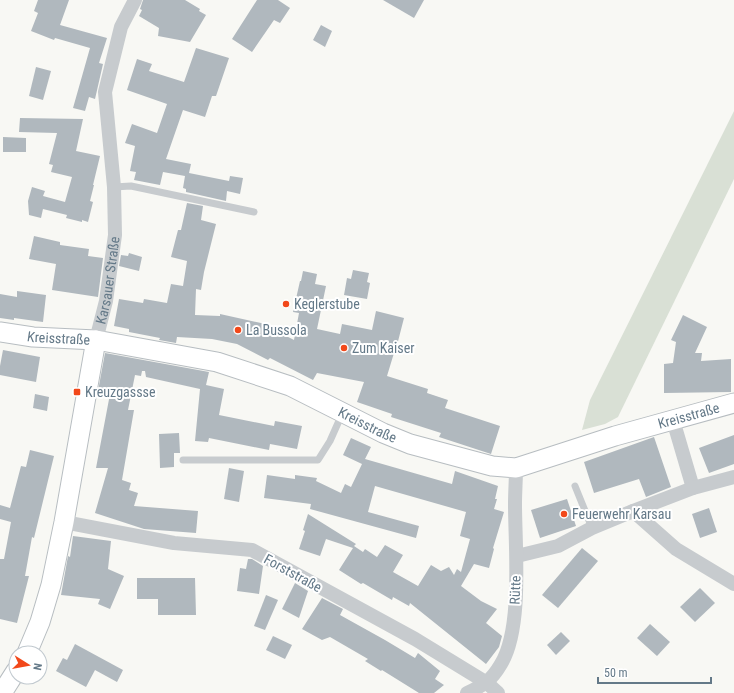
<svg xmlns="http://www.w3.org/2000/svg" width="734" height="693" font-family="'Roboto Condensed',sans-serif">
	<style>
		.green { fill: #d9e0d5 }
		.building { fill: #b0b8be }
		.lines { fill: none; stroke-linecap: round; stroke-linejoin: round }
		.secondary-casing { stroke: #b7bdc1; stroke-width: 21 }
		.lane { stroke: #c7cbce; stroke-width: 7 }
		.street { stroke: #c7cbce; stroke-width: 14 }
		.secondary { stroke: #fff; stroke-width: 19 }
		.poi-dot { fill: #f2481a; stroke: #fff; stroke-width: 1.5 }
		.labels { text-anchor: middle; stroke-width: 4; stroke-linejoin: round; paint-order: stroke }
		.street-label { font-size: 14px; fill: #647988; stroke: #fff }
		.poi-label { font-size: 14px; fill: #647988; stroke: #fff; text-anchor: start }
	</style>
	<rect width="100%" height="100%" fill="#f8f8f4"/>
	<polygon class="green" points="734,111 734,179 618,417 605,424 582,430 590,400"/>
	<g class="building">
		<polygon points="38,0 69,0 60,25 107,38 99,63 103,64 95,99 89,97 85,111 73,108 90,48 55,38 54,40 31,31 38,13 34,11"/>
		<polygon points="143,0 185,0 200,9 199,11 206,15 190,42 158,36 159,28 139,16 142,10 140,9"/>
		<polygon points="257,0 278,0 290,8 280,23 274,20 252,52 232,39"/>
		<polygon points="383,0 424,0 414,18"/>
		<polygon points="321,25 332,31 325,47 313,40"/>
		<polygon points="196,48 229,58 216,96 212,96 205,117 183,110 166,159 191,164 189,173 229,181 230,176 243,178 240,194 227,191 226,201 186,192 186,189 183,188 185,176 163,172 160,185 134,180 136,172 130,171 135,146 125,143 132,124 157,133 167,104 127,90 137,59 152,64 149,71 184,82"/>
		<polygon points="36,67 51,71 43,100 29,96"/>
		<polygon points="20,118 83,119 76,151 100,156 93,185 94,185 90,201 93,202 88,222 82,220 82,222 66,218 67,215 43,209 41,218 29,215 28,201 32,187 45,191 43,196 65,202 72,177 51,172 53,165 49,164 57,133 19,132"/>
		<polygon points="3,137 26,138 26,152 3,152"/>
		<polygon points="187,203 203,206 201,220 216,224 204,272 201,290 196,289 195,315 220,316 220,314 261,323 294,340 299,313 293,312 300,281 301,281 303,271 317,274 315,284 326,286 317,329 340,334 342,324 372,330 376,311 404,318 395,353 394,353 387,376 428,389 427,393 448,400 445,408 500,426 491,454 439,437 441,433 391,417 392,414 357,402 364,382 317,373 313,380 270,358 268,360 237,344 212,339 177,337 176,343 159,340 160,338 129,332 129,329 114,326 119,299 143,303 144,299 167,303 171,284 183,286 187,261 171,257 178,230 181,230"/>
		<polygon points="34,236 60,242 60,245 89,249 88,256 103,258 98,297 52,290 56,264 29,259"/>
		<polygon points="129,253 142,257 139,271 119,266 121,255 128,256"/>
		<polygon points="353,270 369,273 367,282 370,283 367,299 344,295 347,278 351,279"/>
		<polygon points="17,291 46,295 43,322 14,318 14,320 0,318 0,294 17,297"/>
		<polygon points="683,315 707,327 695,353 702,353 701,361 731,359 731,392 664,393 664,364 673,363 676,342 671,340"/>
		<polygon points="3,350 40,357 36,382 0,375 0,366"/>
		<polygon points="105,353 209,372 206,385 224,389 219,415 274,426 275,421 302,426 297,449 270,444 269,450 209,438 208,442 195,441 200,389 146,377 145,371 142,371 141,376 135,375 128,410 134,410 122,480 131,483 129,490 138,493 134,506 198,511 196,533 144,529 95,513 108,468 96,468 110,394 98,391"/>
		<polygon points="35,394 49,397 47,411 33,408"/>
		<polygon points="179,433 180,453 174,453 174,467 160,468 159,434"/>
		<polygon points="734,435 734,464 709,473 699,448"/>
		<polygon points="654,437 671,487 646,497 639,479 594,493 584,462"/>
		<polygon points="351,438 371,447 365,459 452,484 455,471 498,486 495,499 497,499 494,509 504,512 493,548 494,549 489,568 474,564 461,586 481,601 497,609 486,623 502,636 499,647 486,664 410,603 409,606 393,597 392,600 363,583 361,584 339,570 353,548 326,539 320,556 299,549 305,531 303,530 308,514 356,544 354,546 363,552 365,549 377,557 385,545 403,555 393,572 418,586 431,565 441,571 449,567 454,575 457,569 461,572 470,539 460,536 466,512 375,486 368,512 419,526 416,538 310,509 311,504 264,498 267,475 295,479 295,475 317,478 316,481 341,493 345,484 351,487 362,464 343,455"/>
		<polygon points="30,450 54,456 34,538 32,537 25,576 29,576 17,623 0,619 0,559 4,559 11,522 0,519 0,505 10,508 21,466 26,467"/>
		<polygon points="229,468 244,471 239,502 224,499"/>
		<polygon points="567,499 576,526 540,538 531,510"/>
		<polygon points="709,508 717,532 700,538 692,514"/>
		<polygon points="73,536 111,541 108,569 124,576 110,609 98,604 100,599 61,595 68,556 70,557"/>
		<polygon points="582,548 598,561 558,608 542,595"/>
		<polygon points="248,559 252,559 263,566 259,594 237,591 240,568 246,569"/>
		<polygon points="137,578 195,578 196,615 158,615 158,599 137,599"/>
		<polygon points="295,583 308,591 299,618 282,609"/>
		<polygon points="700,588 715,603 695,622 680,607"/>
		<polygon points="266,595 278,600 265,630 254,626"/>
		<polygon points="322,598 343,609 340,615 385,640 415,658 418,653 440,671 435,679 444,685 434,693 419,693 382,670 381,671 365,661 368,659 330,637 322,640 302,629"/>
		<polygon points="650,624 670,642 657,656 637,638"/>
		<polygon points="561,632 570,641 556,655 547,645"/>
		<polygon points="273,636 292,645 285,659 266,650"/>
		<polygon points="75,644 123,670 117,682 95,670 86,687 56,671 63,658 67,660"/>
	</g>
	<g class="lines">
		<defs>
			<g id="secondary">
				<path id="s2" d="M0,332l33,5 63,3 121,22 73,24 93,47 27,11 82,22 24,2 99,-32 119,-33"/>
				<polyline points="27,653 40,622 51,585 64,522 96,340"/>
				<polyline points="2,693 16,671"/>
			</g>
		</defs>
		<use href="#secondary" class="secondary-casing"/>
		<g class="lane">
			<polyline points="114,187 131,186 254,212"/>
			<polyline points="183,460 318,460 330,441 342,414"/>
			<polyline points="575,486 592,528"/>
		</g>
		<g class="street">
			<path id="s1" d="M96,340l10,-39 9,-66 -1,-48 -9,-95 16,-65 14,-27"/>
			<polyline points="673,420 693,488"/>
			<polyline points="633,511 676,549 734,584"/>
			<polyline points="64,522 174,543 252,550 415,639 487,683 498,693"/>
			<polyline points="517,556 558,546 592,528 633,511 693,488 734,477"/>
			<path d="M467,693c17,-8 24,-12 34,-29 22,-36 14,-117 14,-160 0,-12 1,-24 1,-36"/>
		</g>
		<use href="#secondary" class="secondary"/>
	</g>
	<g class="poi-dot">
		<circle cx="286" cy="304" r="4"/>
		<circle cx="238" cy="330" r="4"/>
		<circle cx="344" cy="348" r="4"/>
		<rect x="73" y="388" width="8" height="8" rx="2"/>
		<circle cx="564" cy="514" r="4"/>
	</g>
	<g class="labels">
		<g class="street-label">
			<text dy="5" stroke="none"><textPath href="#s1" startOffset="61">Karsauer Straße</textPath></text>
			<text dy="5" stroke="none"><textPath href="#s2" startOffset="59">Kreisstraße</textPath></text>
			<text dy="5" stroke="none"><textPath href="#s2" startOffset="719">Kreisstraße</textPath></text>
			<text dy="5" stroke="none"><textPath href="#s2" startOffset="383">Kreisstraße</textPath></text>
			<text transform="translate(293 573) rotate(29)" y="5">Forststraße</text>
			<text transform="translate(515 590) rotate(-88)" y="5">Rütte</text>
		</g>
		<g class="poi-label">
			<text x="294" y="309">Keglerstube</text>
			<text x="246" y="335">La Bussola</text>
			<text x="352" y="353">Zum Kaiser</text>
			<text x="85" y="397">Kreuzgassse</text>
			<text x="572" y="519">Feuerwehr Karsau</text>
		</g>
	</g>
	<g transform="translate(28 665) rotate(101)"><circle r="19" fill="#ffffff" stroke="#c1c9cf"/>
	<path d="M0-3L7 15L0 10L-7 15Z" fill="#f2481a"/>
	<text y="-6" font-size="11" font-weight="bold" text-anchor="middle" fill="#647988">N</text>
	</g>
	<path d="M598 677v6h113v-6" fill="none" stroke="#647988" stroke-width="2"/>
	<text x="604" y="677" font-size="12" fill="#647988" stroke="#ffffff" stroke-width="3" paint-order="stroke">50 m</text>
</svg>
